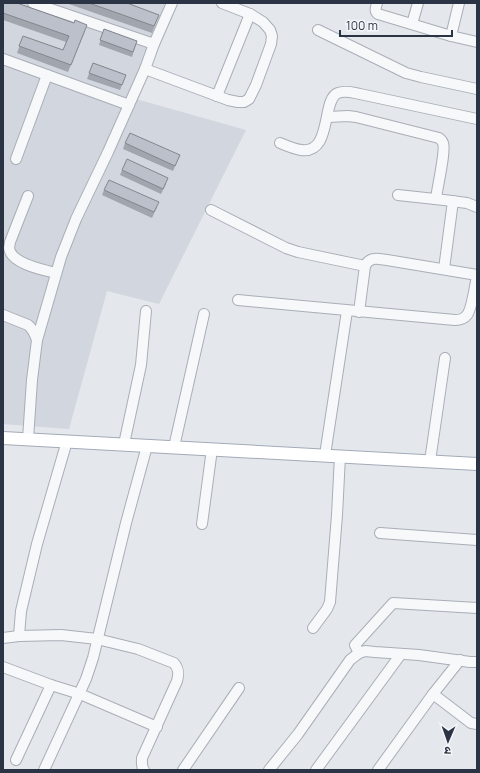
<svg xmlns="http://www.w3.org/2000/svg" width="480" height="773" font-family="Manrope,'Noto Sans Devanagari',sans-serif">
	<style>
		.built { fill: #d2d6de }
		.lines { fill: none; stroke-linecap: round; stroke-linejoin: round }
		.minor-casing { stroke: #a9aeb7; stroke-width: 12 }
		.major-casing { stroke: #a3abb8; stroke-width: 14 }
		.minor { stroke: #f7f8fa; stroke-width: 10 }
		.major { stroke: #fff; stroke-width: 12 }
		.wall { fill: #a1a5ae }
		.building { fill: #bbc0ca; stroke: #83868d }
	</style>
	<rect width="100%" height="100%" fill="#e4e7ec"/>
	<polygon class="built" points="3,3 165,3 136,99 246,130 159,304 107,291 69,429 3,424"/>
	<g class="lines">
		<defs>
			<g id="minor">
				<polyline points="33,3 154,44"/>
				<path d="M377,3c-1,4 -3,8 1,11l73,22 26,6"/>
				<polyline points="412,24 418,3"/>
				<polyline points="318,30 406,73 421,77 477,89"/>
				<polyline points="451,36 459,3"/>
				<polyline points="3,59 129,105"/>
				<polyline points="145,69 228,100 238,102 244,102 249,99 256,85 271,44 272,36 270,30 263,22 250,14 222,3"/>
				<polyline points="217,96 250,14"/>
				<path d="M328,117l20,-1 8,1 83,21c2,2 3,2 4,5 3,8 -6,45 -7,56"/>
				<path d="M280,143c7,3 14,6 21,7 32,4 20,-51 37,-57 7,-3 16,0 22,1l117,25"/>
				<polyline points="16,159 47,75"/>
				<polyline points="398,195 444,200 467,203 477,207"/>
				<path d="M28,196l-18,46c0,0 -1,6 -1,6 2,16 35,22 47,25"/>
				<polyline points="211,210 286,248 298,252 365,266"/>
				<polyline points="444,269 453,201"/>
				<path d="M238,300l217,20c5,0 9,-1 12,-5 5,-6 8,-30 10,-39"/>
				<path d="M359,312l6,-46c5,-10 13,-7 22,-6l90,15"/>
				<path d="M3,315l25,10c5,4 7,9 9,15"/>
				<polyline points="28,439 32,380 37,340 61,257 76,219 108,152 145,69 154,44 172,3"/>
				<polyline points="124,444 141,365 146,311"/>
				<polyline points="174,447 204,314"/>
				<polyline points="325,455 347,311"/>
				<polyline points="430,461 445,358"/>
				<polyline points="202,524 212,449"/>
				<polyline points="380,533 477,540"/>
				<polyline points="313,628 327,609 330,602 337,515 340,456"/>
				<polyline points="19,636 21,611 37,544 67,441"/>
				<path d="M3,638l16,-2 42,-1 36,4 41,10 36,14c5,6 5,11 3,18l-35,77c0,5 -1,8 2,12"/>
				<polyline points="359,653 355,645 393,603 477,608"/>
				<polyline points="3,667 51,685 80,694 157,727"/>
				<polyline points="433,694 471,723 477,724"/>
				<polyline points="16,760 51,685"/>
				<polyline points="44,770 86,679 93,658 126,523 147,446"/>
				<polyline points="183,770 239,688"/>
				<polyline points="269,770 298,734 350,660 359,653 365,651 375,652 419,655 470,662 477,662"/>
				<polyline points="316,770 401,654"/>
				<polyline points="378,770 433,694 460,660"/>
			</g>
			<polyline id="major" points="3,438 477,464"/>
		</defs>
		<use href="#minor" class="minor-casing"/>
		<use href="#major" class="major-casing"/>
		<use href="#minor" class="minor"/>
		<use href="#major" class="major"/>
	</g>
	<g class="wall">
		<polygon points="3,3 85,31 68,72 17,53 23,36 63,50 66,42 3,20"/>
		<polygon points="66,3 127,3 159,15 152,33"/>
		<polygon points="104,29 137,41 132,57 99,45"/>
		<polygon points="93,63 126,75 120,90 87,79"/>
		<polygon points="125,143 180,155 173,171 123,149"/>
		<polygon points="122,170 166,184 161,194 120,175"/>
		<polygon points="104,190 157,207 152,218 102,195"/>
	</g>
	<g class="building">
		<polygon points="3,3 17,3 74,23 75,20 87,25 71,65 19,46 23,36 63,50 69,36 3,13"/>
		<polygon points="89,3 127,3 159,15 154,26"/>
		<polygon points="104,29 137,41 133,52 100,40"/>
		<polygon points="93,63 126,75 122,85 89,73"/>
		<polygon points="130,133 180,155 175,166 125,143"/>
		<polygon points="127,159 168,178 163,189 122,170"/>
		<polygon points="109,180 159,202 154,212 104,190"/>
	</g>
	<rect width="480" height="773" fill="none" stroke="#2b3445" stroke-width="8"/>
	<g transform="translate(448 741) rotate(182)" stroke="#f4f6f9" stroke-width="3" paint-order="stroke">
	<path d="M0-3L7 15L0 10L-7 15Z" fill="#2b3445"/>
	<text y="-6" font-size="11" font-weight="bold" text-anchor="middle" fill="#2b3445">उ</text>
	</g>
	<path d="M340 30v6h112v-6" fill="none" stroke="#2b3445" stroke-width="2"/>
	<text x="346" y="30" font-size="12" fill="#2b3445" stroke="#f4f6f9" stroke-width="3" paint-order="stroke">100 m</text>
</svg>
